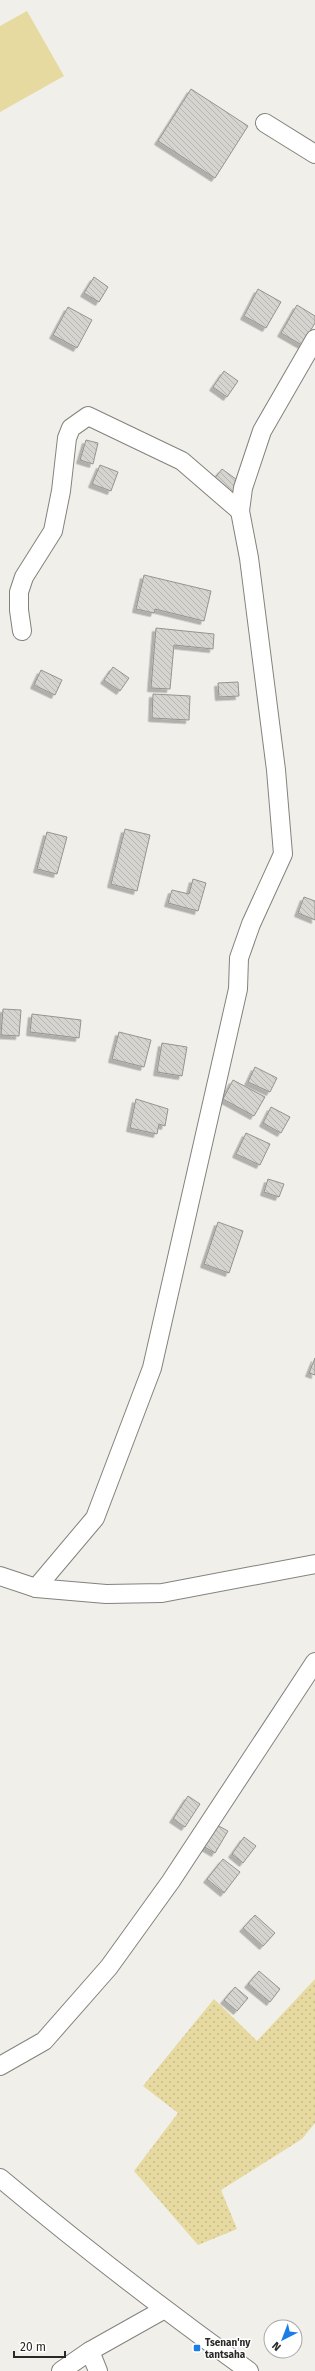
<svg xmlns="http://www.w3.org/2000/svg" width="315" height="2371" font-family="'Fira Sans',sans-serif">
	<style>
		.grass { fill: url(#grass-dots) }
		.pitch { fill: #e7daa0 }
		.building { fill: url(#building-back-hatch); stroke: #95948f; filter: url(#shadow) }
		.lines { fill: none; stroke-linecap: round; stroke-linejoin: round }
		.street-casing { stroke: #83827d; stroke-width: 20 }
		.street { stroke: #fff; stroke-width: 18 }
		.poi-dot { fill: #1b7ee6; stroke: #fff; stroke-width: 1.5 }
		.labels { text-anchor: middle; stroke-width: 3; stroke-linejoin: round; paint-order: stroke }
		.poi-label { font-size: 10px; font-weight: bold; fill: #2a2927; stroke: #fff; text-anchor: start }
	</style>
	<defs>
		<pattern id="grass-dots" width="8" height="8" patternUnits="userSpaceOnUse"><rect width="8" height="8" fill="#e7daa0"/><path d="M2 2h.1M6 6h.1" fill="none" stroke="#c6bb8a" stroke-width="1.8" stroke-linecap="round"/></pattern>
		<pattern id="building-back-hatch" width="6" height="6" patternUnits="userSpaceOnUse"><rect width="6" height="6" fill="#d5d4cf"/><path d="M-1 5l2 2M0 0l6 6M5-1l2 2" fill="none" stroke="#b7b6b2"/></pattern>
		<filter id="shadow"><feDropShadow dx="-3.5" dy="3.5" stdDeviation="0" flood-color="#0004"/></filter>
	</defs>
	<rect width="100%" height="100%" fill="#f0efea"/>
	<polygon class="grass" points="315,1979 315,2123 302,2139 221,2190 237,2229 198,2245 134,2171 178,2113 143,2086 214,1999 257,2041"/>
	<polygon class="pitch" points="27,11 64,76 0,112 0,26"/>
	<g class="building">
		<polygon points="191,89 248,126 215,178 158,141"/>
		<polygon points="94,277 108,287 99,302 84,293"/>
		<polygon points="258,289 281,302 266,328 244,316"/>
		<polygon points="297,305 315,316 315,323 302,345 281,333"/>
		<polygon points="68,307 92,320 77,348 53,335"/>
		<polygon points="224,371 238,381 227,397 213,387"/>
		<polygon points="86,440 98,443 93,464 80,460"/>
		<polygon points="100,465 118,472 111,491 92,484"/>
		<polygon points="222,469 240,482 229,497 211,483"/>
		<polygon points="144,575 211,591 204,621 155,609 154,613 136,609"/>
		<polygon points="156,628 214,634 213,649 174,645 170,689 151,688"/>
		<polygon points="113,667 129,678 120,691 104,680"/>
		<polygon points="41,670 62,680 55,695 34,685"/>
		<polygon points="238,682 239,696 219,697 218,683"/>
		<polygon points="153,694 190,696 189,720 152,718"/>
		<polygon points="125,829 150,835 137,891 111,884"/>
		<polygon points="47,832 67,837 57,874 37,869"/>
		<polygon points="193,879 206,883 198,911 168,903 172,890 189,894"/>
		<polygon points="304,897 315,901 315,920 298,913"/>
		<polygon points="3,1009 21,1010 19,1036 1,1035"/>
		<polygon points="32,1014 81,1020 79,1038 30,1032"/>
		<polygon points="119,1032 151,1040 144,1067 112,1059"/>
		<polygon points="162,1043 187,1047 182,1076 157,1072"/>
		<polygon points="255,1067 277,1078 270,1092 248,1082"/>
		<polygon points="233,1080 265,1097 254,1116 223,1099"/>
		<polygon points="136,1099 168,1109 165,1126 159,1124 157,1134 130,1128"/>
		<polygon points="271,1107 290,1117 281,1133 263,1123"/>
		<polygon points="246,1133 270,1144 260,1165 236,1154"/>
		<polygon points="268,1179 284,1184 279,1197 264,1192"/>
		<polygon points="218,1222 243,1231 229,1273 204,1264"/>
		<polygon points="315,1358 315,1375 309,1373"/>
		<polygon points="188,1796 200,1804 185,1827 173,1819"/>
		<polygon points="215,1824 228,1831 215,1853 203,1846"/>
		<polygon points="244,1837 256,1846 243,1863 232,1854"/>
		<polygon points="223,1859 240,1872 224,1893 207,1879"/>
		<polygon points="255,1915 275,1933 263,1946 243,1928"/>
		<polygon points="259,1971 280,1989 270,2002 248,1984"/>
		<polygon points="235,1987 248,1998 237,2011 224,2000"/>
	</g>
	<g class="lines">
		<defs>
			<g id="street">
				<polyline points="265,123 315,154"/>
				<polyline points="22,631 19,610 19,592 24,577 53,531 61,491 67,438 71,428 88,416 182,461 240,511"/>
				<polyline points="0,1576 36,1588 106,1594 162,1593 315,1564"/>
				<polyline points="36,1588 95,1518 152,1368 238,989 239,958 251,924 283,854 276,770 249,558 240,511 243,488 262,431 315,339"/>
				<polyline points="0,2066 44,2041 109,1967 171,1881 315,1662"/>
				<path d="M0,2178c81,68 163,131 249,193"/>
				<polyline points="90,2351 98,2371"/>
				<polyline points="61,2371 90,2351 163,2310"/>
			</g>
		</defs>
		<use href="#street" class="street-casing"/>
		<use href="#street" class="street"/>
	</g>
	<rect class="poi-dot" x="193" y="2344" width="8" height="8" rx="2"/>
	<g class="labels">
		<g class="poi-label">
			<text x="205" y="2346">Tsenan'ny<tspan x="205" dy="12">tantsaha</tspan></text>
		</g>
	</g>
	<g transform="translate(283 2339) rotate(222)"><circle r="19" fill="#ffffff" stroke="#aaa9a9"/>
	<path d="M0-3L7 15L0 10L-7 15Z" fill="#1b7ee6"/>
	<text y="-6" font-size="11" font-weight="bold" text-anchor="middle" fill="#2a2927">N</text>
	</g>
	<path d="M14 2351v6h51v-6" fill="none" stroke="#2a2927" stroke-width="2"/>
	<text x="20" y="2351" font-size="12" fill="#2a2927" stroke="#ffffff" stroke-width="3" paint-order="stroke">20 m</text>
</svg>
